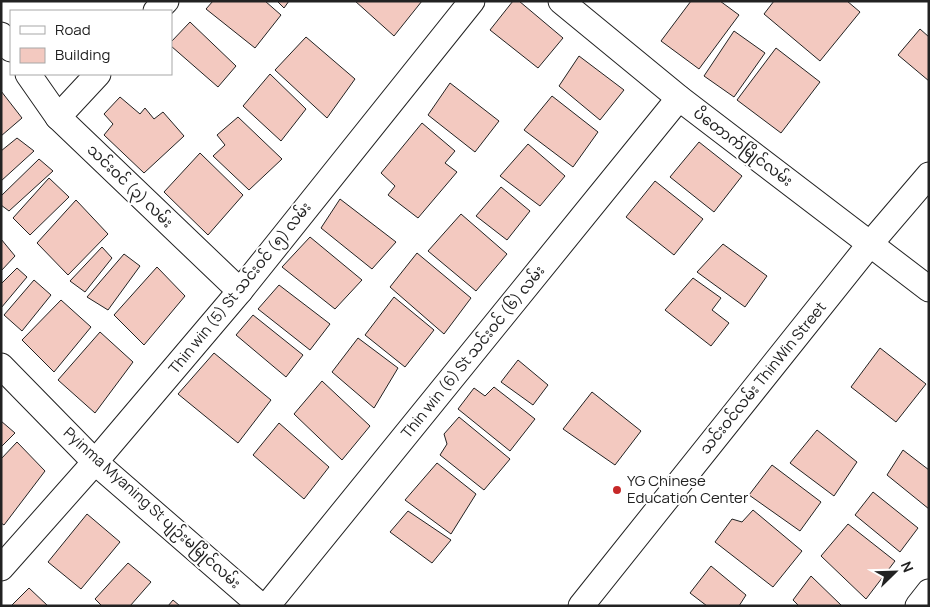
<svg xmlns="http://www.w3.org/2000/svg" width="930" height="607" font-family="Manrope,'Noto Sans Myanmar',sans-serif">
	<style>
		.building { fill: #f3c9c0; stroke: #222 }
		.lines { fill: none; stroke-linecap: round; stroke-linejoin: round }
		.minor-casing { stroke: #222; stroke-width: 27 }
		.minor { stroke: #fff; stroke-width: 25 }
		.poi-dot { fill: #c62828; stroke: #fff; stroke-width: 2 }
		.labels { text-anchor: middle; stroke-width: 4; stroke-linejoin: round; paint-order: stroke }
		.street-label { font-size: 15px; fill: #222; stroke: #fff }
		.poi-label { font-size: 15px; fill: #222; stroke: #fff; text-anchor: start }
	</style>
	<rect width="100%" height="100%" fill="#fff"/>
	<g class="building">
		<polygon points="213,1 265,1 281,15 255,48 206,9"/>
		<polygon points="277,1 289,1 284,8"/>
		<polygon points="355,1 422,1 394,36"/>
		<polygon points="513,1 519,1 563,38 538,68 490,30"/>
		<polygon points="691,1 720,1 739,15 699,69 661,41"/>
		<polygon points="774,1 847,1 860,12 820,61 764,14"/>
		<polygon points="190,22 236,66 218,87 171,46 171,42"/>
		<polygon points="920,29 929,37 929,81 898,55"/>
		<polygon points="734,31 765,53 734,97 704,76"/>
		<polygon points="306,37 355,79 327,118 275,70"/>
		<polygon points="776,48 820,82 781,133 737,100"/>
		<polygon points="579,56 624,90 600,120 559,86"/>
		<polygon points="270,74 306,109 281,141 243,106"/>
		<polygon points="450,83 499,121 475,152 428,115"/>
		<polygon points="1,91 22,118 1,136"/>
		<polygon points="552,96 598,132 573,167 524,130"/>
		<polygon points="120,97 140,114 145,108 154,119 163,112 184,136 144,173 104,135 113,124 104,114"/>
		<polygon points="238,117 282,159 249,190 213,156 225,145 217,135"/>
		<polygon points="422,123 455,151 445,163 457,172 418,218 388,195 395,186 381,173"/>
		<polygon points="17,138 34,151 1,181 1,151"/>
		<polygon points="699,142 742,176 714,212 670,177"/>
		<polygon points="528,144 565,176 540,206 500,176"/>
		<polygon points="200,153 243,195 208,235 164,192"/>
		<polygon points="39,159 53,171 9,211 1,205 1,196"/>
		<polygon points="49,178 69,197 30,235 13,218"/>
		<polygon points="655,181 703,219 674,255 626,217"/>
		<polygon points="501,187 530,211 507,240 476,216"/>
		<polygon points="340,199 396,242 372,269 321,228"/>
		<polygon points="76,200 108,234 68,275 37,243"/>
		<polygon points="461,214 507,254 476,291 428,251"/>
		<polygon points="310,237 362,280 335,309 282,267"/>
		<polygon points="1,239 15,256 1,271"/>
		<polygon points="723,244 767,276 745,307 697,272"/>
		<polygon points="102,247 112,258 85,292 70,281"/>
		<polygon points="417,253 471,298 444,334 390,287"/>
		<polygon points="124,254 140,266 108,310 87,297"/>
		<polygon points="157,267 185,296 144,345 114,315"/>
		<polygon points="17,268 27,277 1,308 1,284"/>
		<polygon points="693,278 721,298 712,310 729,323 711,346 665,310"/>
		<polygon points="34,280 51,295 22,331 4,315"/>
		<polygon points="279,285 330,324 310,350 258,309"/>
		<polygon points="394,297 434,330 405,367 365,335"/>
		<polygon points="61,300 91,327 54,372 22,340"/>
		<polygon points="253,315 303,355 286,377 236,335"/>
		<polygon points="100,332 133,362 95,413 58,380"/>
		<polygon points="358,338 398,368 374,408 332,372"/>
		<polygon points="880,348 926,384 896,422 851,387"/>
		<polygon points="214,353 271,400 238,443 178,394"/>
		<polygon points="518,360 548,385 533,405 501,382"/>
		<polygon points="322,381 370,426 342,460 294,414"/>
		<polygon points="494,387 535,419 510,451 458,409 474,388 485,396"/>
		<polygon points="592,392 641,431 615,465 563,429"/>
		<polygon points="459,417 510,459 484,490 440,455 447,444 444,434"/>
		<polygon points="1,421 15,433 1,447"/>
		<polygon points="279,423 329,467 304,499 253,455"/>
		<polygon points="817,430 857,462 834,496 790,463"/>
		<polygon points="17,442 45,471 4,525 1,523 1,459"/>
		<polygon points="903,450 929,470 929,509 887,475"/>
		<polygon points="437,463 476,494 451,534 405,500"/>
		<polygon points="772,465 821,502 800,531 749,495"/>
		<polygon points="873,492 918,528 900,552 855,515"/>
		<polygon points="753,510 802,551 773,587 715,542 732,519 742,522"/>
		<polygon points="408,511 451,540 432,563 390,532"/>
		<polygon points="87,514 120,542 81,589 48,562"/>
		<polygon points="848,524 895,561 866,599 821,556"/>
		<polygon points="128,563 151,582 130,606 102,606 95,599"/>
		<polygon points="711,566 746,595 739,606 707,606 690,593"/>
		<polygon points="811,576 842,606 799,606 793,600"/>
		<polygon points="29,588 48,606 11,606"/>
		<polygon points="173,600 180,606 168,606"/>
	</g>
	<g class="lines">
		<defs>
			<g id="minor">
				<polyline points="561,1 679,98 929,289"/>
				<polyline points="156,11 166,1"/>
				<polyline points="1,35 11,49"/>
				<polyline points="28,74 58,117 240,291"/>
				<polyline points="58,117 98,74"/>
				<polyline points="1,366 95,462 261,606"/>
				<polyline points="1,568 95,462 240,291 472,1"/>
				<polyline points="267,606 679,98"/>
				<polyline points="581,606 870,244 929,175"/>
				<polyline points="918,606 929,592"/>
			</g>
		</defs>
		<use href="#minor" class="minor-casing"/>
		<use href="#minor" class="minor"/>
	</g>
	<circle class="poi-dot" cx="617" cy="490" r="5"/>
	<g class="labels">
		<g class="street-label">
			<text transform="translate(743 147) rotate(37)" y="5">ပိတောက်မြိုင်လမ်း</text>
			<text transform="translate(130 186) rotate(44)" y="5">သင်းဝင် (၃) လမ်း</text>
			<text transform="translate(240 288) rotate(-51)" y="5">Thin win (5) St သင်းဝင် (၅) လမ်း</text>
			<text transform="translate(473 352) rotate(-51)" y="5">Thin win (6) St သင်းဝင် (၆) လမ်း</text>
			<text transform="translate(763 378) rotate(-51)" y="5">သင်းဝင်လမ်း ThinWin Street</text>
			<text transform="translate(152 508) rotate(42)" y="5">Pyinma Myaning St ပျဉ်းမမြိုင်လမ်း</text>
		</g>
		<g class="poi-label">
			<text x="627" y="486">YG Chinese<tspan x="627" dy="17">Education Center</tspan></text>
		</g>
	</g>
	<rect width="930" height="607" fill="none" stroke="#222222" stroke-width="5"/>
	<rect x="10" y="10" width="162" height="65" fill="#ffffff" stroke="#a7a7a7"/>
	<rect x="20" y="26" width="25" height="8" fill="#ffffff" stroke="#a7a7a7"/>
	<text x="55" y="35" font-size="15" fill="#222222">Road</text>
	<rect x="20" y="48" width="25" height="15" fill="#f3c9c0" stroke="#a7a7a7"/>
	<text x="55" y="60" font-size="15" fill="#222222">Building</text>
	<g transform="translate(895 572) rotate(67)" stroke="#ffffff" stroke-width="4" paint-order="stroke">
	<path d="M0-4L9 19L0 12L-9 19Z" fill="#222222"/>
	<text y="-8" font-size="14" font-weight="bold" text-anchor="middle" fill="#222222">N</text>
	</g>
</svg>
